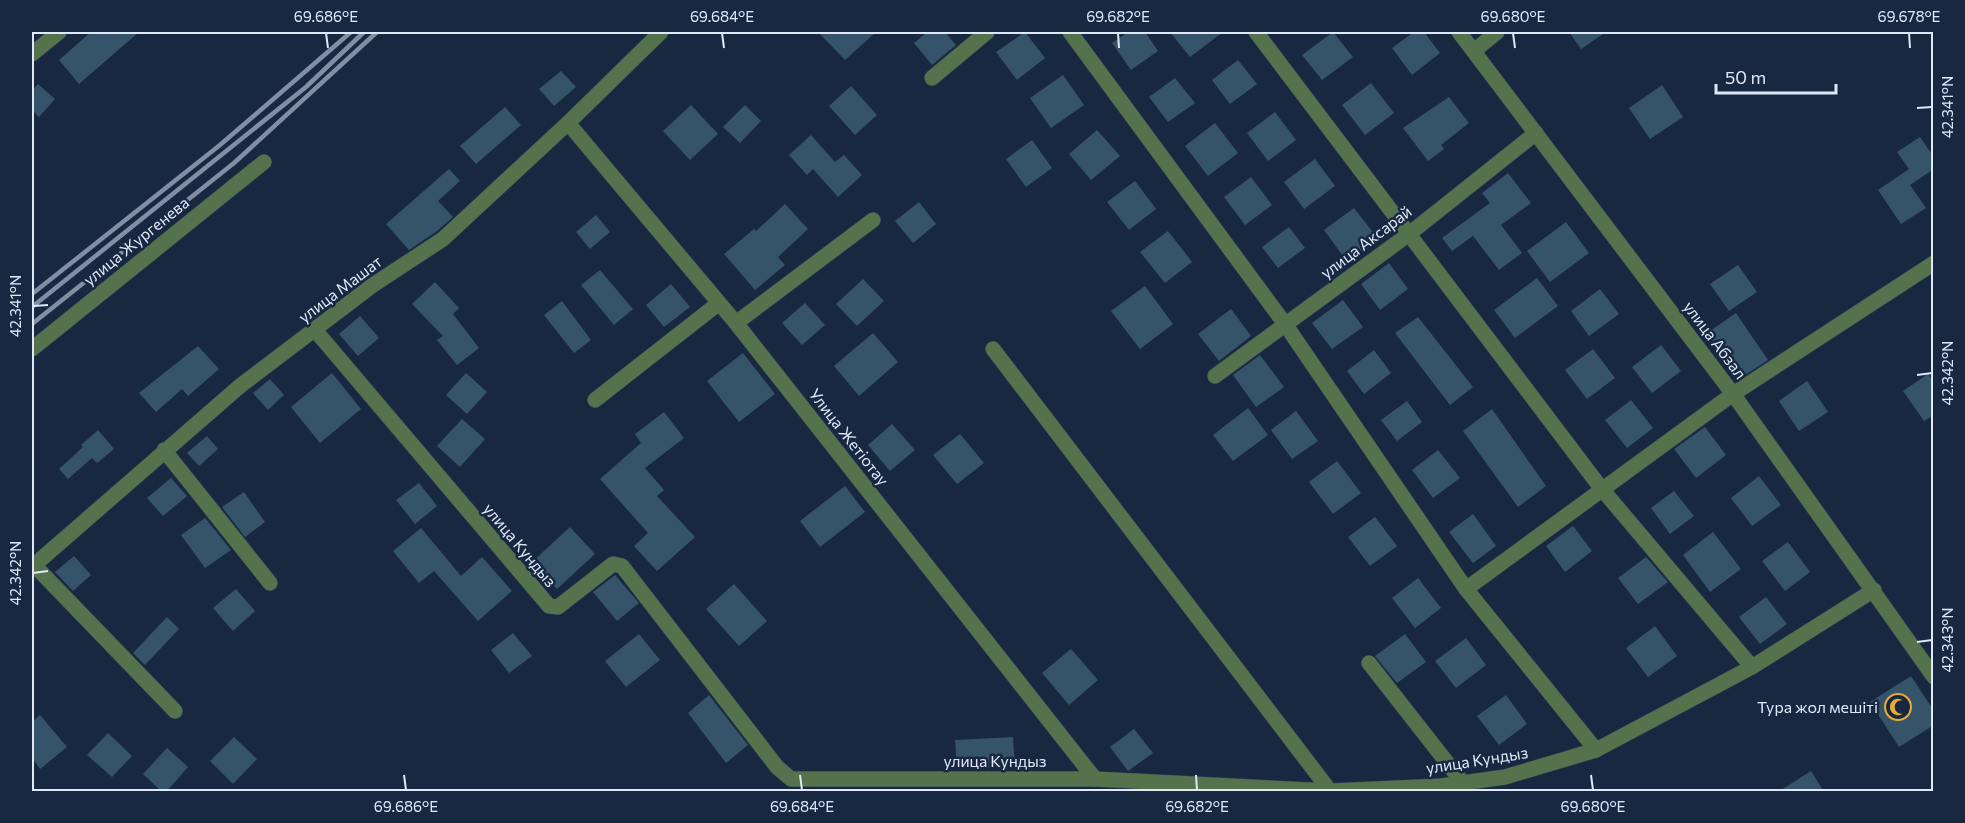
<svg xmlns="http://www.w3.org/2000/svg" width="1965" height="823" font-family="Commissioner,sans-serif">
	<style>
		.building { fill: #355469 }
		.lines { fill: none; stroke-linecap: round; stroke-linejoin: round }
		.minor-casing { stroke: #34435a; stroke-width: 16 }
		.minor { stroke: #54724b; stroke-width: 15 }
		.rail { stroke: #828ea3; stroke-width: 4.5 }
		.ticks { fill: none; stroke: #dee8f9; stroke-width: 2 }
		.labels { text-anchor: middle; stroke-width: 5; stroke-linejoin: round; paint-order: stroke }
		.street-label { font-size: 16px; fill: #dee8f9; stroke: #182840 }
		.poi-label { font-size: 16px; fill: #dee8f9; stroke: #182840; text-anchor: end }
		.neatline { fill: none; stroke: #dee8f9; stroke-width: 2 }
		.ticks-label { font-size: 15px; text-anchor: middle; fill: #dee8f9 }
	</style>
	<rect width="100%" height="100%" fill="#182840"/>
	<g class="building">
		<polygon points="91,32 139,32 79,84 59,60"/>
		<polygon points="818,32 876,32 845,60"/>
		<polygon points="927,32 945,32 956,45 932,65 914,43"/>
		<polygon points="1025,32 1045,58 1017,80 996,52"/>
		<polygon points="1128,32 1145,32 1158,51 1131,70 1112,43"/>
		<polygon points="1170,32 1223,32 1190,57"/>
		<polygon points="1333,32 1353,57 1322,80 1302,55"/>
		<polygon points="1414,32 1424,32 1440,53 1412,75 1392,48"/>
		<polygon points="1569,32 1606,32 1581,49"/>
		<polygon points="1238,60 1257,84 1230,104 1212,80"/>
		<polygon points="561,71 576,87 554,106 539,89"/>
		<polygon points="1063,75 1084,105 1051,128 1030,98"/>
		<polygon points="1175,78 1195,103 1168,122 1149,97"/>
		<polygon points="1371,83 1394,113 1365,135 1342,105"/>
		<polygon points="38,84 55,99 39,117 32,110 32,91"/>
		<polygon points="1662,85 1683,117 1650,139 1629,108"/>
		<polygon points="851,86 877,115 855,135 829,106"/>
		<polygon points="1449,97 1469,123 1441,145 1444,149 1428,161 1403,128"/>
		<polygon points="691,105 718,134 690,160 663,131"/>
		<polygon points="745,105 761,121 740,143 723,127"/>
		<polygon points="505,107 521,125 476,164 460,146"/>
		<polygon points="1275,112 1296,140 1268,161 1247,133"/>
		<polygon points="1215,123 1238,153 1208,176 1185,146"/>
		<polygon points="1097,130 1120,156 1091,180 1069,154"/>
		<polygon points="811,135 835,162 844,155 862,175 838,197 813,169 807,175 789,155"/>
		<polygon points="1920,137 1934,157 1934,169 1910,185 1926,208 1901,224 1878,190 1909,169 1897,152"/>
		<polygon points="1032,140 1052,168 1026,187 1006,159"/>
		<polygon points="1315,159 1335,186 1304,209 1284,182"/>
		<polygon points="449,169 460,181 438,201 453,217 437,231 409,250 386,224"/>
		<polygon points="1508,173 1531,203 1501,225 1522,253 1499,270 1473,236 1452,251 1442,238 1490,203 1482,193"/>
		<polygon points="1251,177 1272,205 1245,225 1224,197"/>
		<polygon points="1135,181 1156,209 1129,230 1107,202"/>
		<polygon points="919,202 936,224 913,243 895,221"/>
		<polygon points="785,204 808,229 778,257 785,265 755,290 724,254 754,229 756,231"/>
		<polygon points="1354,208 1379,240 1348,263 1324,230"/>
		<polygon points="596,215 610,232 590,249 576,232"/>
		<polygon points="1566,222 1589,253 1550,282 1527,251"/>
		<polygon points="1289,227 1305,248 1278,268 1262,247"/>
		<polygon points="1168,231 1192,262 1165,283 1140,252"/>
		<polygon points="1389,263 1408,289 1380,310 1361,284"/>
		<polygon points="1738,265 1757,292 1729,311 1710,284"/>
		<polygon points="600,270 633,309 614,325 581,285"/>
		<polygon points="1537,278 1558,306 1515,338 1494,310"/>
		<polygon points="863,279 884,301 857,326 836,304"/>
		<polygon points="435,282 459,308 453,314 479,348 457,365 437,340 443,336 412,304"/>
		<polygon points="671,284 690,307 664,327 646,305"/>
		<polygon points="1145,286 1173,324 1140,349 1111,311"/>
		<polygon points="1600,289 1619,314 1589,336 1571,311"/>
		<polygon points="1343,300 1363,327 1332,349 1312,323"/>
		<polygon points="562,301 591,340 574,353 544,315"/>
		<polygon points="805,303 825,325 802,345 782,323"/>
		<polygon points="1231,309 1251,336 1219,361 1198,334"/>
		<polygon points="1736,313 1768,360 1739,379 1707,333"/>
		<polygon points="360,316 379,338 358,356 339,334"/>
		<polygon points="1418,317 1473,387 1450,405 1395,333"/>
		<polygon points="873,333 898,362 859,396 834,366"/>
		<polygon points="1661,345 1681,371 1652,393 1632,367"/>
		<polygon points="198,346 219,369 188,396 182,389 156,412 139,393"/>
		<polygon points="1593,349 1615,378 1587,399 1565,370"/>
		<polygon points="1374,350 1391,373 1364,394 1347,371"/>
		<polygon points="743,353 775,394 739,422 707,381"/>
		<polygon points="1260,355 1284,387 1256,407 1233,375"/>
		<polygon points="332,373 361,409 320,443 291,407"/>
		<polygon points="466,373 487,392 467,414 446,395"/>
		<polygon points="1928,374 1934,382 1934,415 1924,421 1903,391"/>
		<polygon points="270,379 284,395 268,410 253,393"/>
		<polygon points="1807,381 1828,412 1799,431 1779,401"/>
		<polygon points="1631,400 1653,428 1627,448 1605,420"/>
		<polygon points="1407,401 1422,422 1397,441 1381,420"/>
		<polygon points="1248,408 1268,435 1233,461 1213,435"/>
		<polygon points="1492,409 1546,486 1518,507 1463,431"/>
		<polygon points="1296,411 1318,441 1292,459 1271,430"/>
		<polygon points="664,412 684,438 645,468 664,490 657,496 695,537 657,571 634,546 648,533 600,479 641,443 635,434"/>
		<polygon points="462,419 485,439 460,467 437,446"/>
		<polygon points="892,424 915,450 890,471 868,445"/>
		<polygon points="1705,427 1726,455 1696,478 1674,449"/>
		<polygon points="98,430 114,449 97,463 92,458 68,479 59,469 83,447 81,445"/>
		<polygon points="960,434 984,463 957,484 933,455"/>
		<polygon points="207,436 218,449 199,466 187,453"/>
		<polygon points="1438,450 1460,478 1433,498 1412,470"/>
		<polygon points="1337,461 1361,493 1333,514 1309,482"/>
		<polygon points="1759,476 1781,505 1752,526 1731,498"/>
		<polygon points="171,478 187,496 163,516 147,498"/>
		<polygon points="419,483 437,506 415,524 396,500"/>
		<polygon points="845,486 865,512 820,547 800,521"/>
		<polygon points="1674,491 1694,516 1670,534 1651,508"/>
		<polygon points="244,492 265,522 245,537 222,507"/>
		<polygon points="1473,514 1496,546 1473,563 1449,532"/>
		<polygon points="1375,517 1397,546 1370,566 1348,537"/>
		<polygon points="205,518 231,550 205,568 181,535"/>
		<polygon points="1573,526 1592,551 1565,572 1546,546"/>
		<polygon points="570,527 595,554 557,589 532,562"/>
		<polygon points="421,528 461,576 482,557 512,591 478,621 434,571 419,583 393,551"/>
		<polygon points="1713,532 1741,569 1710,592 1683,555"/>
		<polygon points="1788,542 1810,572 1785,591 1762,561"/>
		<polygon points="74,556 91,575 73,591 55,572"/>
		<polygon points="1646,557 1668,582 1638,604 1618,578"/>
		<polygon points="615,575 639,603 617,621 593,592"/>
		<polygon points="1418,578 1441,608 1415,628 1392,598"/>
		<polygon points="734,584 767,621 739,646 706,609"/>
		<polygon points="236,589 255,611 233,631 213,608"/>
		<polygon points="1766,597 1787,624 1760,644 1739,617"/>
		<polygon points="167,617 179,629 145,665 133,653"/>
		<polygon points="1655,626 1677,656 1648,677 1626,648"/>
		<polygon points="513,633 532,656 509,673 491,650"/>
		<polygon points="639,634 660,660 626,687 605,661"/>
		<polygon points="1405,634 1426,662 1397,683 1375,656"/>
		<polygon points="1466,638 1486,665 1456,688 1435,661"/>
		<polygon points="1071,649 1098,680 1069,705 1042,673"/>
		<polygon points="1911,676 1934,711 1934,725 1899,747 1870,702"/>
		<polygon points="709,695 748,745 726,763 688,713"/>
		<polygon points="1506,695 1527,724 1499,745 1477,716"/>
		<polygon points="40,715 67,747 40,769 32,758 32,722"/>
		<polygon points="1134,729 1153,753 1128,771 1110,747"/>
		<polygon points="108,733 132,756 112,777 87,755"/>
		<polygon points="234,737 257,759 233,784 210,761"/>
		<polygon points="1013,737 1015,768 957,769 955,740"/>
		<polygon points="167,748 188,767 166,792 162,792 143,774"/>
		<polygon points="1811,771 1824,792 1778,792"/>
	</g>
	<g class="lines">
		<defs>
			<g id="minor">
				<polyline points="1070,32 1285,324 1466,589 1596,750"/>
				<polyline points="1256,32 1601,488 1752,667"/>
				<polyline points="1459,32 1733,394 1934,677"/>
				<polyline points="1474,51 1497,32"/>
				<polyline points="32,54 59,32"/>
				<polyline points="932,78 987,32"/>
				<polyline points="568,123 736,323 1095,779"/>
				<polyline points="736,323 873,220"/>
				<polyline points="315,330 549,606 558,607 613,564 622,566 777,767 791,779 1095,779 1330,791 1441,786 1505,777 1596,750 1752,667 1874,590"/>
				<polyline points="32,349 264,162"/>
				<polyline points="993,349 1330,791"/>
				<polyline points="1215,376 1409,234 1536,133"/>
				<polyline points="595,400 719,303"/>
				<polyline points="164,450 270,583"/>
				<polyline points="34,565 175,711"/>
				<polyline points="32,567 240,386 373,285 443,239 568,123 661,32"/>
				<polyline points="1466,589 1733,394 1934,263"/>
				<polyline points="1369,663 1463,783"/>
			</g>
		</defs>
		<use href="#minor" class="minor-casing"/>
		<use href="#minor" class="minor"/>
		<g class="rail">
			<polyline points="32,294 220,145 351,32"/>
			<polyline points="32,307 306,87 364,32"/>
			<polyline points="32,324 234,163 377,32"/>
		</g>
	</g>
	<path class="ticks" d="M326,33l2,15M722,33l2,15M1118,33l1,15M1513,33l2,15M1909,33l1,15M1917,108l15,-1M33,306l15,-1M1917,375l15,-2M33,573l15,-2M1917,642l15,-2M404,775l2,15M800,775l2,15M1196,775l1,15M1591,775l2,15"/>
	<defs>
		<symbol id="mosque-ring" viewBox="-11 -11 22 22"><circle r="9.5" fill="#182840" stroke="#e9ab38" stroke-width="1.5"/><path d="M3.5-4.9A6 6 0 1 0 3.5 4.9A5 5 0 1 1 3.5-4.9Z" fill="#e9ab38"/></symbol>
	</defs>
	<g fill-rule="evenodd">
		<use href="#mosque-ring" x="1883" y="692" width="30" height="30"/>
	</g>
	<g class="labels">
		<g class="street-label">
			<text transform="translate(136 241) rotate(-39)" y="6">улица Жургенева</text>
			<text transform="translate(1366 242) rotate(-37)" y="6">улица Аксарай</text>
			<text transform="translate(340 289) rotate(-37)" y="6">улица Машат</text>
			<text transform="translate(1715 340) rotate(53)" y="6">улица Абзал</text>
			<text transform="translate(849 437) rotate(52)" y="6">Улица Жетіотау</text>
			<text transform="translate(520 545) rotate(50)" y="6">улица Кундыз</text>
			<text transform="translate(1477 760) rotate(-9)" y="6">улица Кундыз</text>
			<text x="995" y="767">улица Кундыз</text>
		</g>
		<g class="poi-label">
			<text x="1878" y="713">Тура жол мешіті</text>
		</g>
	</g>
	<rect width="1965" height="823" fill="none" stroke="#182840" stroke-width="66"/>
	<path d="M1716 84v9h120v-9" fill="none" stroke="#dee8f9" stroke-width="3"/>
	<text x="1725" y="84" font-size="18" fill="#dee8f9" stroke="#182840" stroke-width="4.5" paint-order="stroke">50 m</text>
	<rect x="33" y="33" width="1899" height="757" class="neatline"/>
	<g class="ticks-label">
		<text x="326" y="22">69.686°E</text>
		<text x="722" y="22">69.684°E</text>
		<text x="1118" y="22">69.682°E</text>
		<text x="1513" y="22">69.680°E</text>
		<text x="1909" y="22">69.678°E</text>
		<text transform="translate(1948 107) rotate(-90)" y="5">42.341°N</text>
		<text transform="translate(16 306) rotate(-90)" y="5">42.341°N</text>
		<text transform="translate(1948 373) rotate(-90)" y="5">42.342°N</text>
		<text transform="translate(16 573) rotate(-90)" y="5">42.342°N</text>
		<text transform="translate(1948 640) rotate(-90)" y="5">42.343°N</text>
		<text x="406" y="812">69.686°E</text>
		<text x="802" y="812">69.684°E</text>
		<text x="1197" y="812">69.682°E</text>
		<text x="1593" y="812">69.680°E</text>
	</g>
</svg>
